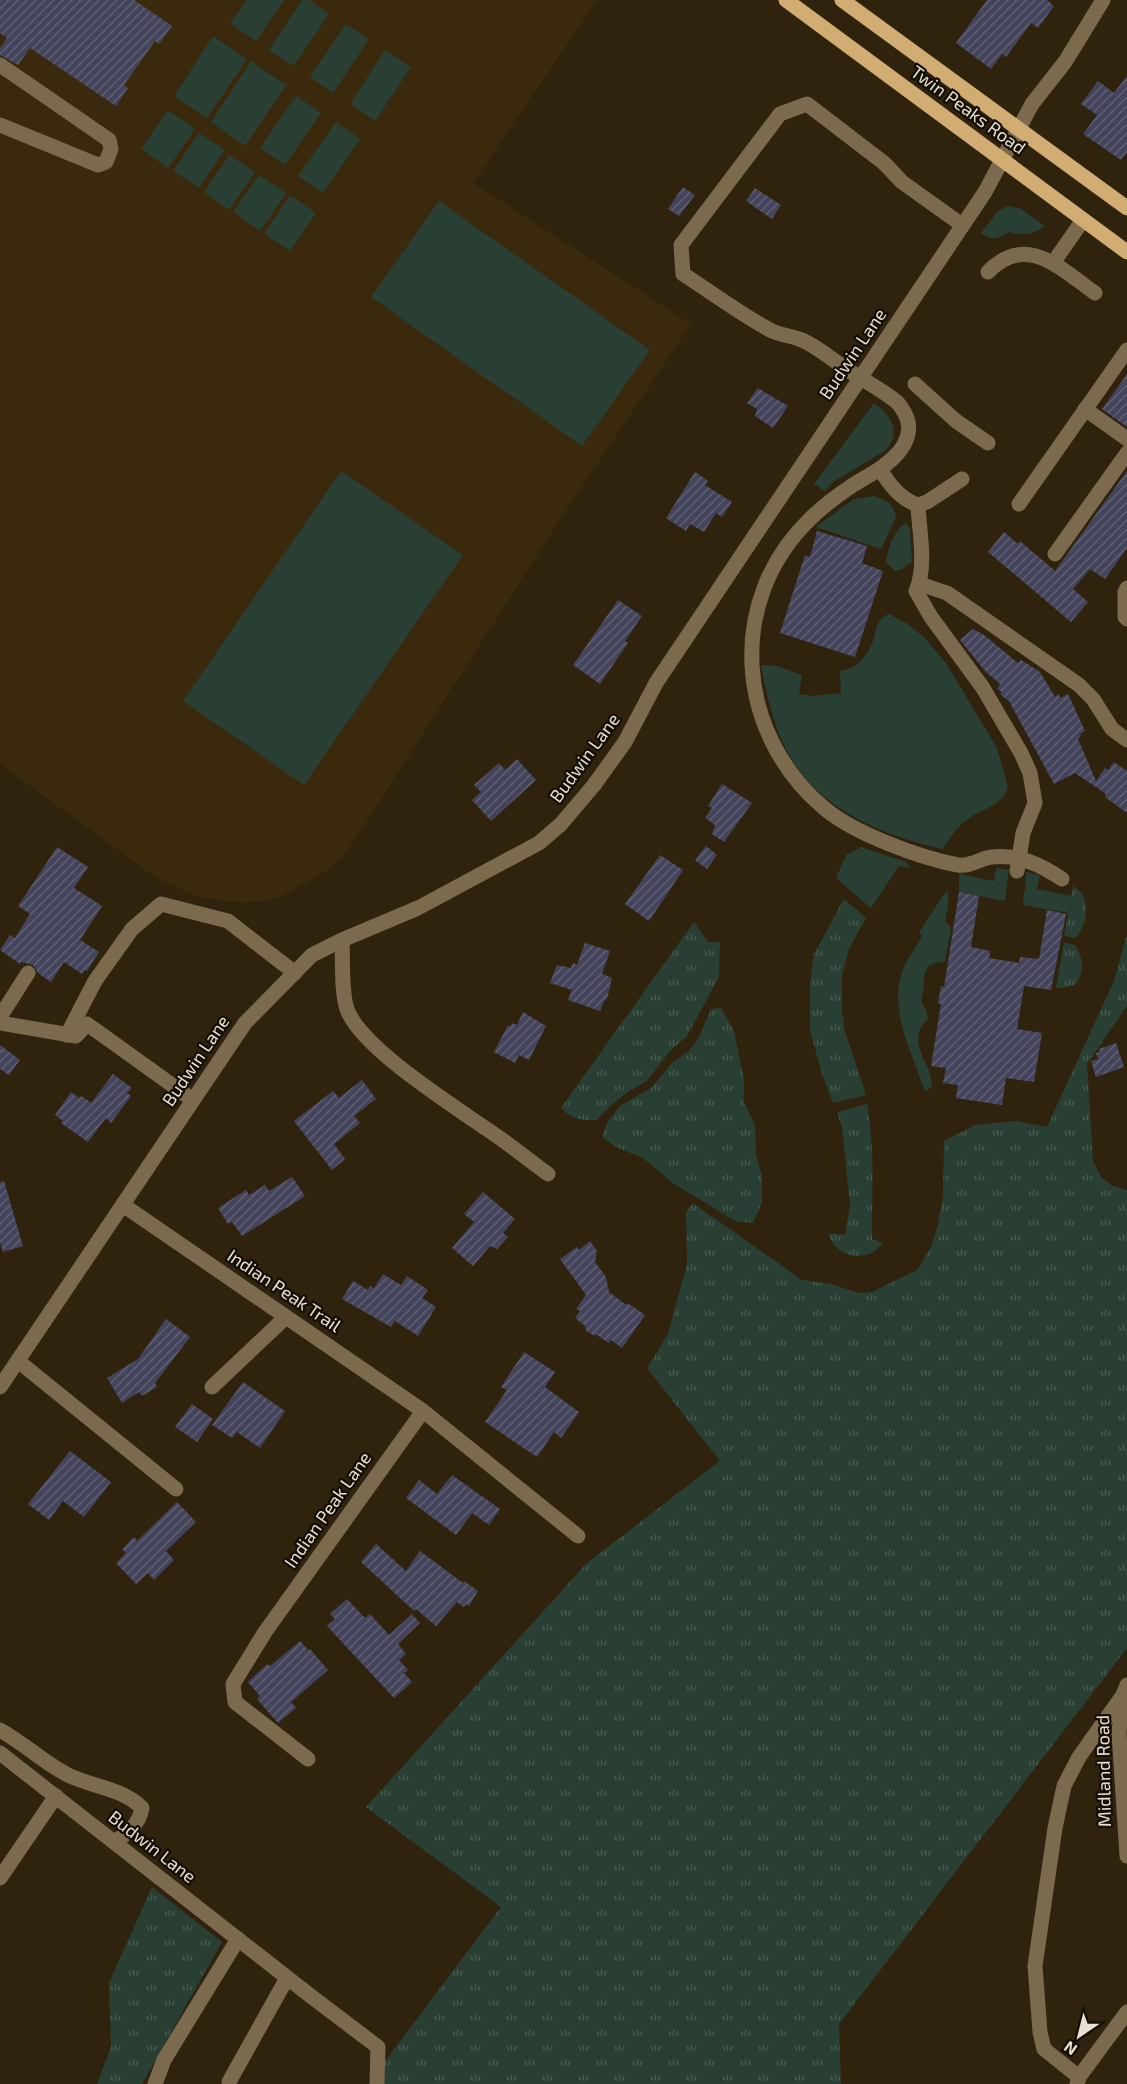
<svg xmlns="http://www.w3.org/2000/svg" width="1127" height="2084" font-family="'Exo 2',sans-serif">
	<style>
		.built { fill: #3a290c }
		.grass { fill: url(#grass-tufts) }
		.green { fill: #293f34 }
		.building { fill: url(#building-hatch) }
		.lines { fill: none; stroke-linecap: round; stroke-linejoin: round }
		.minor { stroke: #7b6a4e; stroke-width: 15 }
		.major { stroke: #d1ad73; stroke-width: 15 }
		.labels { text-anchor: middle; stroke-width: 4.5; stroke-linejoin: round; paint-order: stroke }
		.street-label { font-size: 18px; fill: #e8e0d3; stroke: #130e06 }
	</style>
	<defs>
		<pattern id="grass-tufts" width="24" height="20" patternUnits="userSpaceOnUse" patternTransform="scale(1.5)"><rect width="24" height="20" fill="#293f34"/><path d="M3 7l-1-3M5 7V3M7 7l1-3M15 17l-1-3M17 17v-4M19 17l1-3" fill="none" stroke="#485a50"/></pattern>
		<pattern id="building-hatch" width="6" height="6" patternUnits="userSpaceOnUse" patternTransform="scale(1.5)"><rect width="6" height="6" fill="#44455c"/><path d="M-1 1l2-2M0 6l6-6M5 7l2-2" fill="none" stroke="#5f6072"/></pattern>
	</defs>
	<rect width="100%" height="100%" fill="#30230e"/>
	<polygon class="built" points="0,0 597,0 473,183 691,324 563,515 356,838 344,855 328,870 282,896 265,901 241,903 218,900 197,896 171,885 151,874 0,764"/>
	<g class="grass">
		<polygon points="996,868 1009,870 1006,890 994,881"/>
		<polygon points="1026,872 1040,875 1037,889 1025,893"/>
		<path d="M1073,886c19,11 15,36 3,52l-12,-2z"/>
		<polygon points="844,899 866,918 849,949 842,975 842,1011 845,1032 866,1095 833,1103 822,1074 810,1030 810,984 814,954"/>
		<path d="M694,922l14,20h12l-1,35 -32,59 -17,15 -23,30 -18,10 -21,17 -11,12c-14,1 -26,-1 -36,-12z"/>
		<polygon points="1127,934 1127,1006 1087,1064 1093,1161 1101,1177 1113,1186 1127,1190 1127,1648 839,2024 841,2084 368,2084 501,1907 366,1807 587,1563 720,1461 647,1368 668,1334 687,1264 686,1212 693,1203 802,1280 831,1284 859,1293 872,1292 917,1270 931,1247 938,1225 943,1196 944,1141 975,1125 1016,1121 1047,1127 1114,981"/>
		<path d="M1064,943l11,2c8,13 10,25 1,39l-12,4h-8z"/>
		<polygon points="721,1008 734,1031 744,1080 744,1102 755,1125 756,1155 762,1176 762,1203 753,1223 735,1221 673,1183 643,1158 616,1147 602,1137 607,1123 620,1106 651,1088 673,1062 688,1052 699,1037 711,1009"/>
		<path d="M867,1104c8,47 5,87 5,135l11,4c-16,21 -47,16 -55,-10l17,2 5,-30 -8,-78 -5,-15z"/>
		<polygon points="152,1887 222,1942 142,2084 97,2084 111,2047 109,1983"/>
	</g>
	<g class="green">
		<polygon points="247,0 284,0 256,41 230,23"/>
		<polygon points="302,0 309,0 329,14 294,66 269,50"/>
		<polygon points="346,24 369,39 333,93 310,77"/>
		<polygon points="213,36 247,59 207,118 174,96"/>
		<polygon points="385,50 411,67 375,121 350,104"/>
		<polygon points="251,61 286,85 245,146 211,122"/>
		<polygon points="296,96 321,113 285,165 260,148"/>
		<polygon points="168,110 195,129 168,168 141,149"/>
		<polygon points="336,122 360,139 323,193 298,176"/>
		<polygon points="199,133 225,150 199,188 173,171"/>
		<polygon points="229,155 255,172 229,210 204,192"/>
		<polygon points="259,175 286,193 260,231 233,212"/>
		<polygon points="290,195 316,213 290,251 264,234"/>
		<polygon points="439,201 650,350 582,446 371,297"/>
		<path d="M1008,206l12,2 25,18c-11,9 -23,10 -36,6 -13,7 -14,10 -28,1l17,-22z"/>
		<path d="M874,403c17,11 28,30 12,47l-53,32 -8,9 -11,-7z"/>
		<polygon points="341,471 463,555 304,785 183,701"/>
		<path d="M874,496c12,4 20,8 22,21l-15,32 -65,-22 38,-28z"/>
		<path d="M906,523l4,5 2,34 -10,7 -7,2 -9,-9c2,-14 8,-32 20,-39z"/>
		<path d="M889,614l17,9 19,15 21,25 51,85 11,39c-7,21 -25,20 -40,32 -11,8 -18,18 -25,30 -56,-12 -119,-37 -151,-89 -17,-28 -25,-62 -31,-95l16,1 25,9 -3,19 15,2 27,-3 -1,-22c7,-2 16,-4 21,-10 4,-5 10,-14 12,-20 4,-12 3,-22 16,-27z"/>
		<polygon points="861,847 906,862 910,868 899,866 871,908 836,878 846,855"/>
		<polygon points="959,874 994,881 1006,890 1005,901 959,892"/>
		<polygon points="1037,889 1071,896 1068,913 1023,905 1024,892"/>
		<path d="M948,891v13l-3,18 6,6 -6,34c-29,0 -17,20 -24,39l5,9 2,9c-24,24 3,40 4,67l-5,5 -3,-2c-12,-38 -35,-76 -22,-117 5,-14 14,-24 20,-36l-3,-3 24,-38z"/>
	</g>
	<g class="building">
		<polygon points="0,0 134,0 172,26 159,44 155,41 124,85 128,88 116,106 30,48 18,65 0,55 0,48 7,38 0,33"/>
		<polygon points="987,0 1047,0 1054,6 1038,28 1031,23 1006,57 1002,54 991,69 956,43"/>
		<polygon points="1127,76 1127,152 1121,160 1083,134 1097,115 1081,104 1098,81 1114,93"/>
		<polygon points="683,187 695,195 679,216 668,209"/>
		<polygon points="755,188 781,205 772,219 746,201"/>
		<polygon points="1127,374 1127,427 1102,409"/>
		<polygon points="758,388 788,406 773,428 755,416 757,409 747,403"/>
		<polygon points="1127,471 1127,548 1105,579 1090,569 1073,589 1088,602 1071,622 988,552 1004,532 1018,544 1020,541 1055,571"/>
		<polygon points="695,472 708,481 705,485 732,502 722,517 716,513 704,532 690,524 686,531 666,518"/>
		<polygon points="817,531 867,546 862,563 883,571 855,657 780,633 805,555 810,557"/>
		<polygon points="618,600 642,616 625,641 628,643 600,684 573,665"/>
		<polygon points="973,629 984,635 1018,663 1021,660 1040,672 1055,697 1059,694 1060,698 1068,694 1085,731 1080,734 1081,736 1078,739 1096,781 1105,768 1108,770 1114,762 1127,771 1127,813 1105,797 1106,794 1075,773 1054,784 1009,701 1000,694 1002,692 997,689 1000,684 985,671 960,640"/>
		<polygon points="517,759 536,780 491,821 472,800 481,792 474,785 499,763 505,770"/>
		<polygon points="722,784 752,803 724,842 712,834 715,825 705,818 712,808 708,806"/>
		<polygon points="706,846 717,855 707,869 695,860"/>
		<polygon points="57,847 88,867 74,888 102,906 80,940 99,952 87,971 85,970 82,974 64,962 51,982 38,973 33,965 21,962 20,964 0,950 10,935 15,938 30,914 18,906"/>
		<polygon points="660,855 683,870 649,921 625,904"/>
		<polygon points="959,892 979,896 971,947 990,951 989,958 1019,963 1020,957 1039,959 1047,910 1066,914 1051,990 1024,986 1017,1029 1042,1033 1034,1082 1006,1078 1002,1105 956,1098 958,1085 943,1083 946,1068 931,1066 941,1004 938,1003 941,986 944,987"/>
		<polygon points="585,943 610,951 602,974 612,978 607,999 604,1001 600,1011 568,1000 572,990 550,983 557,965 571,968 573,963 577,965"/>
		<polygon points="523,1012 546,1026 529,1060 519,1055 515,1063 494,1052 508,1025 510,1027 512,1023 517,1025"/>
		<polygon points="1116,1043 1124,1067 1096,1077 1091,1061 1098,1059 1096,1053 1100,1052 1099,1049"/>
		<polygon points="0,1045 20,1060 9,1075 0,1069"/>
		<polygon points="113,1074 132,1088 127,1093 131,1096 111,1123 106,1118 88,1142 61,1123 63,1121 55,1115 71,1092 79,1098 82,1096 91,1103"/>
		<polygon points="362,1080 376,1099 354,1116 360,1123 334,1144 345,1159 332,1170 294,1121 333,1091 339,1098"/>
		<polygon points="292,1177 305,1196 242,1236 232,1222 228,1224 218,1208 246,1190 249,1195 265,1185 269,1191"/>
		<polygon points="4,1181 23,1246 3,1252 0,1242 0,1182"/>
		<polygon points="483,1192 515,1219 503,1233 508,1237 497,1249 490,1246 473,1266 452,1248 474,1222 464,1214"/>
		<polygon points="590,1241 597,1251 595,1262 606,1277 609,1292 625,1304 629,1304 645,1315 622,1348 611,1340 609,1343 597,1335 593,1335 586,1331 585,1326 575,1318 580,1311 576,1309 586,1295 560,1259 577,1247 579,1250"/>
		<polygon points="383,1274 401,1285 407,1276 428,1290 422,1298 436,1307 418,1336 395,1321 391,1327 342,1299 353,1281 368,1290 370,1286 374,1288"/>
		<polygon points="166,1319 190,1337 155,1383 157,1387 142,1396 139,1392 122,1403 107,1378 138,1359"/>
		<polygon points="524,1352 555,1372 545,1387 579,1412 561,1438 554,1432 537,1457 485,1422 507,1390 501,1387"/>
		<polygon points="243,1382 285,1411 260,1448 237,1432 232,1438 212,1425"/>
		<polygon points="192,1404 213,1419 197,1442 175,1427"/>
		<polygon points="70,1451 111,1482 84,1517 63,1501 49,1520 28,1504"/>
		<polygon points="452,1475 500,1509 489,1525 472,1513 456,1535 406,1498 419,1480 437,1494"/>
		<polygon points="177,1502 196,1522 166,1551 174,1560 154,1580 148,1573 136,1584 116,1563 126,1553 122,1549 134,1537 137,1541"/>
		<polygon points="376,1544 406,1571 420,1551 463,1583 464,1581 478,1591 469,1606 466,1604 464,1607 457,1602 436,1626 416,1609 414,1611 361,1562"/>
		<polygon points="347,1599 365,1618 370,1614 389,1635 412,1614 420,1623 398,1644 406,1654 399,1660 408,1670 404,1673 412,1682 394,1698 327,1626 335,1619 330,1614"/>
		<polygon points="300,1641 308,1650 310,1649 328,1670 291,1702 296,1708 278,1723 257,1699 260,1696 248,1682 267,1664 270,1666"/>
	</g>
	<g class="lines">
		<g class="minor">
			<polyline points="0,65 109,140 111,149 106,162 98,165 0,125"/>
			<path d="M962,225l-60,-43 -18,-19 -77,-59 -27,10 -99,131 2,29c28,18 60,42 89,57 11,5 23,5 34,11 14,7 28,19 42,28 16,11 35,20 50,33 3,4 6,8 8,13 6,12 1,27 -8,37 -12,14 -29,22 -45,32 -15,10 -30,21 -43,34 -85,82 -74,215 14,289 29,25 96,50 134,57 12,2 23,-7 34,-8 27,-3 49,8 70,22"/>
			<polyline points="1053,263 1083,220"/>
			<path d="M988,272c38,-40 73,-3 107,21"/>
			<polyline points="915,384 956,421 988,443"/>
			<polyline points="1085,409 1127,439"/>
			<path d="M880,469c9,15 20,30 38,36l9,-3 35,-23"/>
			<polyline points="1019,504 1127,350"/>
			<path d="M918,505c1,26 9,61 -2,86l15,26 52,71 38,65 9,20 5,30 -12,30 -6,38"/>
			<polyline points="1055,554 1127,453"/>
			<polyline points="920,584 947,593 1079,685 1093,699 1112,729 1127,740"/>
			<polyline points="1127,588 1125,592 1125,617 1127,619"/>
			<path d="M342,940c1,18 -1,52 5,69 13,38 104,95 138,119 22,14 42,31 63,46"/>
			<polyline points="0,1017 28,973"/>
			<polyline points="0,1023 76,1036 87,1024 193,1100"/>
			<polyline points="67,1035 95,981 132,929 161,904 228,921 295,973"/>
			<polyline points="123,1205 423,1411 578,1536"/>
			<polyline points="18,1361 176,1489"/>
			<polyline points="0,1387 245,1023 312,955 342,940 418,908 539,843 561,824 594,785 625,742 656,683 985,192 1032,104 1065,62 1103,0"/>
			<polyline points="212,1387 286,1317"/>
			<polyline points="1127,1685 1123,1695 1119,1732 1127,1856"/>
			<path d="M0,1730c24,13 45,34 70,46 24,11 54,13 72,32 -3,17 -15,26 -28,34"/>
			<polyline points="0,1753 312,1997 378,2047 377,2084"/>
			<polyline points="308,1759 235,1702 233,1684 265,1632 423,1411"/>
			<polyline points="0,1878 56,1796"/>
			<polyline points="1079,2077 1044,2049 1040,2032 1035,1966 1055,1828 1064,1786 1079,1757 1123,1695"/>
			<polyline points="229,2082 287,1978"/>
			<polyline points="155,2084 164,2060 238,1939"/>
			<polyline points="1077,2084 1079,2077 1127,2012"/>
		</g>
		<g class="major">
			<polyline points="786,0 1127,252"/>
			<polyline points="842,0 1127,208"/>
		</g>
	</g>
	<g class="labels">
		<g class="street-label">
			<text transform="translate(968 110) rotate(36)" y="6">Twin Peaks Road</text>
			<text transform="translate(853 354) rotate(-56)" y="6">Budwin Lane</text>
			<text transform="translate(585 758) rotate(-54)" y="6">Budwin Lane</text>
			<text transform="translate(196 1061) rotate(-56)" y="6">Budwin Lane</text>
			<text transform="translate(284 1291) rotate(34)" y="6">Indian Peak Trail</text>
			<text transform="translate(328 1510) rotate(-55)" y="6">Indian Peak Lane</text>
			<text transform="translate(1104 1771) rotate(-91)" y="6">Midland Road</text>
			<text transform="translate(152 1847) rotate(38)" y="6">Budwin Lane</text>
		</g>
	</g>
	<g transform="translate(1079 2036) rotate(215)" stroke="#130e06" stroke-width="4.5" paint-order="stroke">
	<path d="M0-4.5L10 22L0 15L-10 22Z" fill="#e8e0d3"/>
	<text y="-9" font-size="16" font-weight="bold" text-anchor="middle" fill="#e8e0d3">N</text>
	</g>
</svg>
